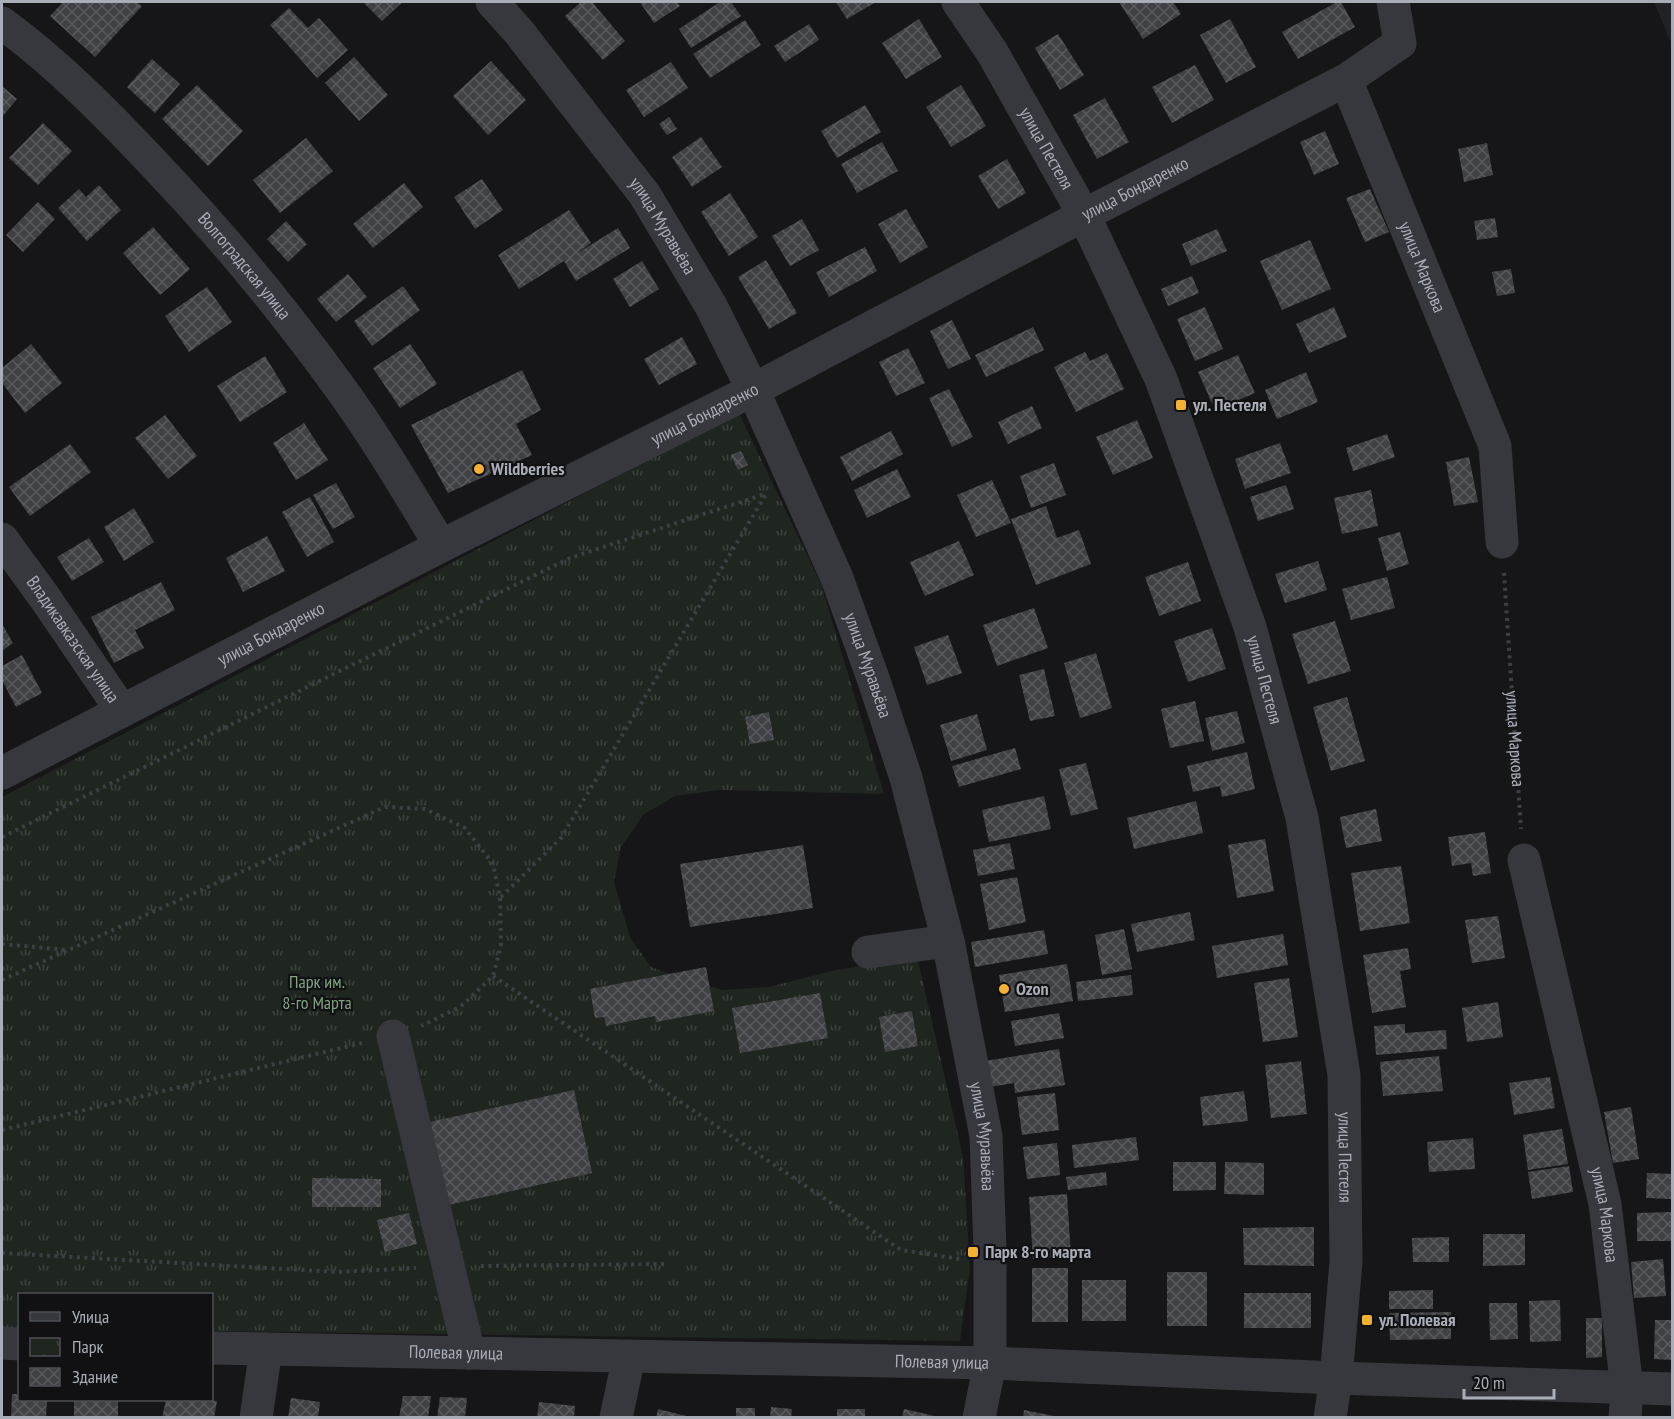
<svg xmlns="http://www.w3.org/2000/svg" width="1674" height="1419" font-family="'PT Sans Narrow',sans-serif">
	<style>
		.built { fill: #222225 }
		.park { fill: url(#park-tufts) }
		.building { fill: url(#building-cross-hatch) }
		.lines { fill: none; stroke-linecap: round; stroke-linejoin: round }
		.path { stroke: #3d3f44; stroke-width: 4; stroke-dasharray: 3 4.5; stroke-linecap: butt }
		.minor { stroke: #37383d; stroke-width: 33 }
		.poi-dot { fill: #f2b134; stroke: #111113; stroke-width: 2 }
		.labels { text-anchor: middle; stroke-width: 4.5; stroke-linejoin: round; paint-order: stroke }
		.street-label { font-size: 18px; fill: #a8adb8; stroke: #111113 }
		.poi-label { font-size: 18px; font-weight: bold; fill: #a8adb8; stroke: #111113; text-anchor: start }
		.park-label { font-size: 18px; fill: #7fa381; stroke: #111113 }
	</style>
	<defs>
		<pattern id="park-tufts" width="24" height="20" patternUnits="userSpaceOnUse" patternTransform="scale(1.5)"><rect width="24" height="20" fill="#1e261f"/><path d="M3 7l-1-3M5 7V3M7 7l1-3M15 17l-1-3M17 17v-4M19 17l1-3" fill="none" stroke="#3c433d"/></pattern>
		<pattern id="building-cross-hatch" width="8" height="8" patternUnits="userSpaceOnUse" patternTransform="scale(1.5)"><rect width="8" height="8" fill="#404145"/><path d="M0 0l8 8M0 8l8-8" fill="none" stroke="#595a5e"/></pattern>
	</defs>
	<rect width="100%" height="100%" fill="#161618"/>
	<polygon class="built" points="1654,2 1672,2 1672,45"/>
	<polygon class="park" points="739,413 821,584 884,794 718,790 675,796 644,814 621,847 614,882 630,937 651,967 684,979 723,990 769,987 832,971 917,956 963,1157 970,1268 960,1341 212,1331 212,1294 20,1294 19,1328 2,1328 2,797"/>
	<g class="building">
		<polygon points="63,2 136,2 142,6 95,57 50,16"/>
		<polygon points="363,2 403,2 382,21"/>
		<polygon points="581,2 592,2 625,41 603,60 565,16"/>
		<polygon points="640,2 677,2 680,6 654,23"/>
		<polygon points="720,2 731,2 741,16 691,48 679,29"/>
		<polygon points="836,2 876,2 847,19"/>
		<polygon points="1119,2 1173,2 1181,14 1143,39"/>
		<polygon points="1337,2 1341,2 1355,27 1298,59 1282,32"/>
		<polygon points="289,8 308,28 319,18 348,50 317,78 270,25"/>
		<polygon points="919,19 942,57 906,79 882,43"/>
		<polygon points="1230,19 1256,67 1226,83 1200,35"/>
		<polygon points="745,20 761,45 710,78 693,54"/>
		<polygon points="809,24 819,40 785,62 774,46"/>
		<polygon points="1058,34 1084,75 1060,90 1035,48"/>
		<polygon points="354,57 388,95 359,121 325,83"/>
		<polygon points="152,59 180,84 155,113 127,87"/>
		<polygon points="491,61 526,100 488,135 453,96"/>
		<polygon points="671,62 688,88 644,117 626,90"/>
		<polygon points="1195,65 1214,100 1172,123 1152,87"/>
		<polygon points="197,85 243,131 208,166 162,119"/>
		<polygon points="961,85 986,126 951,147 926,107"/>
		<polygon points="2,86 17,99 2,117"/>
		<polygon points="1105,98 1129,142 1097,159 1073,115"/>
		<polygon points="865,105 881,132 837,158 821,131"/>
		<polygon points="669,117 677,129 667,135 659,124"/>
		<polygon points="43,123 72,151 38,185 9,158"/>
		<polygon points="1325,131 1339,164 1314,175 1300,142"/>
		<polygon points="701,137 722,167 692,187 672,157"/>
		<polygon points="306,138 333,171 280,213 253,180"/>
		<polygon points="882,142 898,171 857,193 841,164"/>
		<polygon points="1487,143 1493,175 1464,182 1458,149"/>
		<polygon points="1007,159 1026,193 998,209 978,176"/>
		<polygon points="482,179 503,210 475,229 454,197"/>
		<polygon points="404,183 423,207 373,248 353,224"/>
		<polygon points="99,185 121,210 87,241 58,208 79,189 86,197"/>
		<polygon points="1370,189 1389,232 1365,242 1346,198"/>
		<polygon points="730,193 758,237 729,256 701,212"/>
		<polygon points="38,202 55,219 23,252 6,235"/>
		<polygon points="906,209 928,247 900,263 878,224"/>
		<polygon points="569,210 591,243 576,254 618,228 630,248 576,281 564,261 519,289 498,255"/>
		<polygon points="1495,218 1498,237 1477,240 1474,221"/>
		<polygon points="802,219 819,250 790,266 772,236"/>
		<polygon points="286,221 307,244 288,262 267,239"/>
		<polygon points="153,227 190,269 160,295 123,253"/>
		<polygon points="1217,229 1227,251 1191,266 1182,244"/>
		<polygon points="1310,240 1331,289 1282,310 1260,261"/>
		<polygon points="865,247 877,271 829,297 816,272"/>
		<polygon points="766,260 797,313 769,329 738,277"/>
		<polygon points="642,261 659,289 630,307 613,279"/>
		<polygon points="1511,269 1515,293 1497,296 1492,272"/>
		<polygon points="348,274 367,297 336,322 317,299"/>
		<polygon points="1192,276 1199,293 1168,306 1161,289"/>
		<polygon points="403,286 420,310 372,346 354,321"/>
		<polygon points="207,287 232,322 189,352 165,316"/>
		<polygon points="1205,307 1223,349 1195,361 1177,319"/>
		<polygon points="1334,307 1347,337 1309,353 1296,324"/>
		<polygon points="952,320 971,359 948,369 930,331"/>
		<polygon points="1033,327 1044,350 986,377 975,355"/>
		<polygon points="682,337 697,364 659,385 644,359"/>
		<polygon points="31,344 62,383 25,413 2,383 2,368"/>
		<polygon points="410,344 437,384 400,408 373,368"/>
		<polygon points="908,348 925,383 896,396 879,362"/>
		<polygon points="1085,352 1090,361 1107,353 1124,389 1076,412 1054,367"/>
		<polygon points="1238,355 1255,393 1215,410 1198,372"/>
		<polygon points="265,356 287,392 240,422 217,386"/>
		<polygon points="522,370 541,410 516,424 532,455 448,493 411,425"/>
		<polygon points="1306,372 1318,402 1277,419 1265,390"/>
		<polygon points="949,389 973,437 952,447 929,398"/>
		<polygon points="1032,406 1042,428 1008,444 998,422"/>
		<polygon points="165,415 197,456 168,479 135,438"/>
		<polygon points="1137,420 1153,458 1113,475 1096,437"/>
		<polygon points="304,423 328,460 296,480 273,443"/>
		<polygon points="891,431 903,454 852,481 840,457"/>
		<polygon points="1387,434 1395,457 1353,471 1346,448"/>
		<polygon points="1280,443 1291,473 1245,489 1235,459"/>
		<polygon points="70,444 91,472 30,516 9,487"/>
		<polygon points="741,451 748,465 738,470 731,455"/>
		<polygon points="1469,457 1478,502 1454,506 1446,462"/>
		<polygon points="1054,463 1066,495 1031,508 1020,476"/>
		<polygon points="897,469 911,497 867,518 854,490"/>
		<polygon points="992,480 1011,523 976,537 957,495"/>
		<polygon points="336,483 355,517 333,529 313,495"/>
		<polygon points="1286,485 1294,509 1258,521 1250,497"/>
		<polygon points="1371,490 1378,526 1342,534 1334,498"/>
		<polygon points="310,497 334,542 307,557 282,512"/>
		<polygon points="1046,506 1057,538 1079,530 1091,564 1036,585 1011,519"/>
		<polygon points="134,508 154,542 124,561 104,527"/>
		<polygon points="1400,532 1409,564 1387,571 1378,538"/>
		<polygon points="267,536 285,571 243,592 226,558"/>
		<polygon points="89,538 104,562 72,581 57,557"/>
		<polygon points="959,541 974,575 925,596 910,562"/>
		<polygon points="1318,561 1327,590 1285,603 1275,574"/>
		<polygon points="1188,562 1201,601 1159,616 1145,577"/>
		<polygon points="1387,577 1395,608 1351,620 1342,589"/>
		<polygon points="161,582 175,610 135,630 144,648 114,663 91,617"/>
		<polygon points="1034,608 1048,648 997,666 983,625"/>
		<polygon points="1335,621 1351,671 1308,684 1292,634"/>
		<polygon points="2,624 13,643 2,651"/>
		<polygon points="1212,628 1226,669 1188,682 1174,641"/>
		<polygon points="948,635 962,673 927,685 914,647"/>
		<polygon points="1096,653 1112,708 1080,718 1064,663"/>
		<polygon points="22,655 42,693 16,707 2,680 2,666"/>
		<polygon points="1044,669 1055,716 1030,721 1019,675"/>
		<polygon points="1347,697 1365,761 1331,771 1313,707"/>
		<polygon points="1195,701 1204,741 1170,748 1161,709"/>
		<polygon points="1237,711 1245,743 1212,751 1205,718"/>
		<polygon points="769,712 774,740 750,744 745,717"/>
		<polygon points="977,714 987,750 951,761 940,725"/>
		<polygon points="1015,748 1021,769 959,787 952,766"/>
		<polygon points="1247,752 1255,789 1222,797 1220,786 1193,792 1187,766"/>
		<polygon points="1086,763 1098,809 1071,816 1059,769"/>
		<polygon points="1044,796 1051,829 989,842 982,810"/>
		<polygon points="1196,801 1203,833 1134,849 1127,818"/>
		<polygon points="1376,809 1382,841 1346,848 1340,817"/>
		<polygon points="1485,832 1491,873 1473,876 1471,863 1452,866 1448,837"/>
		<polygon points="1265,839 1274,891 1237,898 1228,845"/>
		<polygon points="1010,843 1015,869 978,876 973,850"/>
		<polygon points="803,845 813,908 690,927 680,864"/>
		<polygon points="1401,866 1410,923 1360,931 1351,873"/>
		<polygon points="1017,877 1026,922 989,930 980,884"/>
		<polygon points="1190,912 1195,940 1137,952 1131,924"/>
		<polygon points="1498,916 1505,958 1472,963 1465,920"/>
		<polygon points="1124,929 1132,969 1102,975 1095,935"/>
		<polygon points="1044,930 1048,954 975,967 971,942"/>
		<polygon points="1283,934 1288,965 1217,978 1212,946"/>
		<polygon points="1408,948 1411,969 1400,971 1406,1007 1372,1013 1363,955"/>
		<polygon points="1067,964 1073,1001 1005,1012 999,975"/>
		<polygon points="706,967 714,1011 656,1022 655,1016 606,1026 604,1017 595,1018 590,989"/>
		<polygon points="1131,975 1133,995 1078,1001 1076,982"/>
		<polygon points="1289,978 1298,1037 1263,1042 1254,983"/>
		<polygon points="820,993 828,1038 740,1053 732,1008"/>
		<polygon points="1498,1002 1503,1037 1467,1042 1462,1008"/>
		<polygon points="912,1011 918,1046 885,1052 879,1017"/>
		<polygon points="1059,1013 1064,1038 1015,1046 1011,1021"/>
		<polygon points="1405,1024 1405,1033 1446,1030 1447,1049 1376,1055 1374,1026"/>
		<polygon points="1059,1049 1065,1085 1015,1093 1014,1083 990,1087 985,1061"/>
		<polygon points="1439,1056 1443,1091 1383,1096 1380,1062"/>
		<polygon points="1301,1061 1307,1114 1271,1118 1265,1065"/>
		<polygon points="1550,1077 1555,1108 1514,1115 1509,1083"/>
		<polygon points="574,1090 592,1173 448,1205 430,1122"/>
		<polygon points="1244,1091 1248,1121 1203,1126 1200,1097"/>
		<polygon points="1055,1093 1059,1130 1022,1135 1017,1097"/>
		<polygon points="1631,1107 1639,1159 1613,1163 1604,1112"/>
		<polygon points="1562,1129 1568,1164 1528,1170 1523,1135"/>
		<polygon points="1136,1137 1139,1160 1074,1168 1072,1145"/>
		<polygon points="1473,1138 1475,1169 1429,1172 1427,1142"/>
		<polygon points="1057,1143 1060,1175 1027,1179 1023,1147"/>
		<polygon points="1173,1162 1216,1162 1216,1190 1173,1191"/>
		<polygon points="1225,1162 1264,1163 1264,1195 1224,1194"/>
		<polygon points="1569,1166 1573,1192 1532,1199 1528,1172"/>
		<polygon points="1106,1172 1107,1185 1068,1190 1066,1177"/>
		<polygon points="1647,1173 1672,1174 1672,1199 1646,1198"/>
		<polygon points="312,1178 381,1179 381,1207 312,1207"/>
		<polygon points="1067,1194 1071,1256 1033,1259 1029,1197"/>
		<polygon points="1672,1212 1672,1241 1637,1241 1637,1213"/>
		<polygon points="409,1213 417,1244 385,1252 377,1220"/>
		<polygon points="1314,1227 1314,1266 1244,1265 1243,1228"/>
		<polygon points="1483,1234 1525,1234 1525,1265 1483,1266"/>
		<polygon points="1449,1237 1449,1262 1413,1262 1412,1238"/>
		<polygon points="1663,1259 1666,1296 1634,1298 1631,1262"/>
		<rect x="1032" y="1268" width="36" height="54"/>
		<rect x="1167" y="1272" width="40" height="54"/>
		<rect x="1082" y="1280" width="44" height="41"/>
		<polygon points="1433,1290 1433,1309 1389,1309 1389,1291"/>
		<rect x="1244" y="1293" width="67" height="35"/>
		<polygon points="1560,1300 1561,1341 1530,1342 1529,1301"/>
		<polygon points="1489,1303 1517,1303 1518,1339 1490,1340"/>
		<polygon points="1451,1312 1451,1339 1390,1340 1389,1313"/>
		<polygon points="1586,1318 1602,1318 1602,1357 1586,1358"/>
		<polygon points="1655,1320 1672,1320 1672,1360 1654,1359"/>
		<polygon points="12,1394 20,1394 20,1400 47,1400 46,1418 11,1418"/>
		<polygon points="403,1396 431,1396 428,1418 399,1418"/>
		<polygon points="440,1397 467,1398 465,1418 437,1418"/>
		<polygon points="291,1398 320,1402 318,1418 288,1418"/>
		<rect x="74" y="1400" width="44" height="18"/>
		<polygon points="166,1400 207,1400 217,1401 214,1418 162,1418"/>
		<polygon points="539,1402 575,1406 574,1418 537,1418"/>
		<polygon points="771,1407 792,1409 791,1418 770,1418"/>
		<rect x="736" y="1408" width="19" height="10"/>
		<polygon points="658,1409 690,1417 690,1418 656,1418"/>
		<rect x="837" y="1409" width="28" height="9"/>
		<polygon points="904,1409 939,1417 939,1418 902,1418"/>
		<polygon points="1024,1410 1054,1416 1054,1418 1023,1418"/>
	</g>
	<g class="lines">
		<g class="path">
			<path id="s1" d="M1504,573l17,256"/>
			<polyline points="2,837 570,558 765,494"/>
			<polyline points="501,897 561,838 766,494"/>
			<polyline points="2,944 67,950"/>
			<polyline points="493,976 901,1250 960,1259"/>
			<polyline points="2,980 385,807 425,809 465,828 493,864 500,897 501,946 493,976 460,1007 421,1026"/>
			<polyline points="2,1130 362,1043"/>
			<polyline points="2,1253 338,1272 416,1268"/>
			<polyline points="481,1266 666,1264"/>
		</g>
		<g class="minor">
			<path id="s2" d="M492,2l27,30 126,163 66,111 42,84 84,188 36,100 33,100 42,163 38,195 4,114v113l-11,55"/>
			<path id="s3" d="M958,2l34,50 92,163 77,164 89,248 52,191 42,257 2,187 -10,116 -6,40"/>
			<path id="s4" d="M2,23c56,41 105,91 153,142 66,69 127,143 183,220 38,52 70,107 103,161"/>
			<path id="s5" d="M1346,80l149,366 7,96"/>
			<path id="s6" d="M2,539l43,59 77,113"/>
			<path id="s7" d="M2,773l439,-227 312,-156 331,-175 262,-135 54,-37 -7,-41"/>
			<path id="s8" d="M1524,860l81,344 22,184 -2,30"/>
			<polyline points="868,952 948,941"/>
			<polyline points="393,1036 469,1353"/>
			<polyline points="2,1343 20,1344"/>
			<path id="s9" d="M212,1348l778,15 346,15 336,11"/>
			<polyline points="256,1418 266,1349"/>
			<polyline points="616,1418 629,1356"/>
		</g>
	</g>
	<g class="poi-dot">
		<rect x="1175" y="399" width="12" height="12" rx="3"/>
		<circle cx="479" cy="469" r="6"/>
		<circle cx="1004" cy="989" r="6"/>
		<rect x="967" y="1246" width="12" height="12" rx="3"/>
		<rect x="1361" y="1314" width="12" height="12" rx="3"/>
	</g>
	<g class="labels">
		<g class="street-label">
			<text dy="6" stroke="none"><textPath href="#s3" startOffset="171">улица Пестеля</textPath></text>
			<text dy="6" stroke="none"><textPath href="#s7" startOffset="1275">улица Бондаренко</textPath></text>
			<text dy="6" stroke="none"><textPath href="#s2" startOffset="282">улица Муравьёва</textPath></text>
			<text dy="6" stroke="none"><textPath href="#s4" startOffset="344">Волгоградская улица</textPath></text>
			<text dy="6" stroke="none"><textPath href="#s5" startOffset="202">улица Маркова</textPath></text>
			<text dy="6" stroke="none"><textPath href="#s7" startOffset="789">улица Бондаренко</textPath></text>
			<text dy="6" stroke="none"><textPath href="#s7" startOffset="303">улица Бондаренко</textPath></text>
			<text dy="6" stroke="none"><textPath href="#s6" startOffset="123">Владикавказская улица</textPath></text>
			<text dy="6" stroke="none"><textPath href="#s2" startOffset="768">улица Муравьёва</textPath></text>
			<text dy="6" stroke="none"><textPath href="#s3" startOffset="747">улица Пестеля</textPath></text>
			<text dy="6" stroke="none"><textPath href="#s1" startOffset="166">улица Маркова</textPath></text>
			<text dy="6" stroke="none"><textPath href="#s2" startOffset="1254">улица Муравьёва</textPath></text>
			<text dy="6" stroke="none"><textPath href="#s3" startOffset="1233">улица Пестеля</textPath></text>
			<text dy="6" stroke="none"><textPath href="#s8" startOffset="364">улица Маркова</textPath></text>
			<text dy="6" stroke="none"><textPath href="#s9" startOffset="244">Полевая улица</textPath></text>
			<text dy="6" stroke="none"><textPath href="#s9" startOffset="730">Полевая улица</textPath></text>
		</g>
		<g class="poi-label">
			<text x="1193" y="411">ул. Пестеля</text>
			<text x="491" y="475">Wildberries</text>
			<text x="1016" y="995">Ozon</text>
			<text x="985" y="1258">Парк 8-го марта</text>
			<text x="1379" y="1326">ул. Полевая</text>
		</g>
		<g class="park-label">
			<text x="317" y="988">Парк им.<tspan x="317" dy="21">8-го Марта</tspan></text>
		</g>
	</g>
	<rect width="1674" height="1419" fill="none" stroke="#a8adb8" stroke-width="6"/>
	<rect x="18" y="1293" width="195" height="108" fill="#111113" stroke="#4d4f55" stroke-width="1.5"/>
	<rect x="30" y="1312" width="30" height="9" fill="#37383d" stroke="#4d4f55" stroke-width="1.5"/>
	<text x="72" y="1323" font-size="18" fill="#a8adb8">Улица</text>
	<rect x="30" y="1338" width="30" height="18" fill="url(#park-tufts)" stroke="#4d4f55" stroke-width="1.5"/>
	<text x="72" y="1353" font-size="18" fill="#a8adb8">Парк</text>
	<rect x="30" y="1368" width="30" height="18" fill="url(#building-cross-hatch)" stroke="#4d4f55" stroke-width="1.5"/>
	<text x="72" y="1383" font-size="18" fill="#a8adb8">Здание</text>
	<path d="M1464 1389v9h90v-9" fill="none" stroke="#a8adb8" stroke-width="3"/>
	<text x="1473" y="1389" font-size="18" fill="#a8adb8" stroke="#111113" stroke-width="4.5" paint-order="stroke">20 m</text>
</svg>
